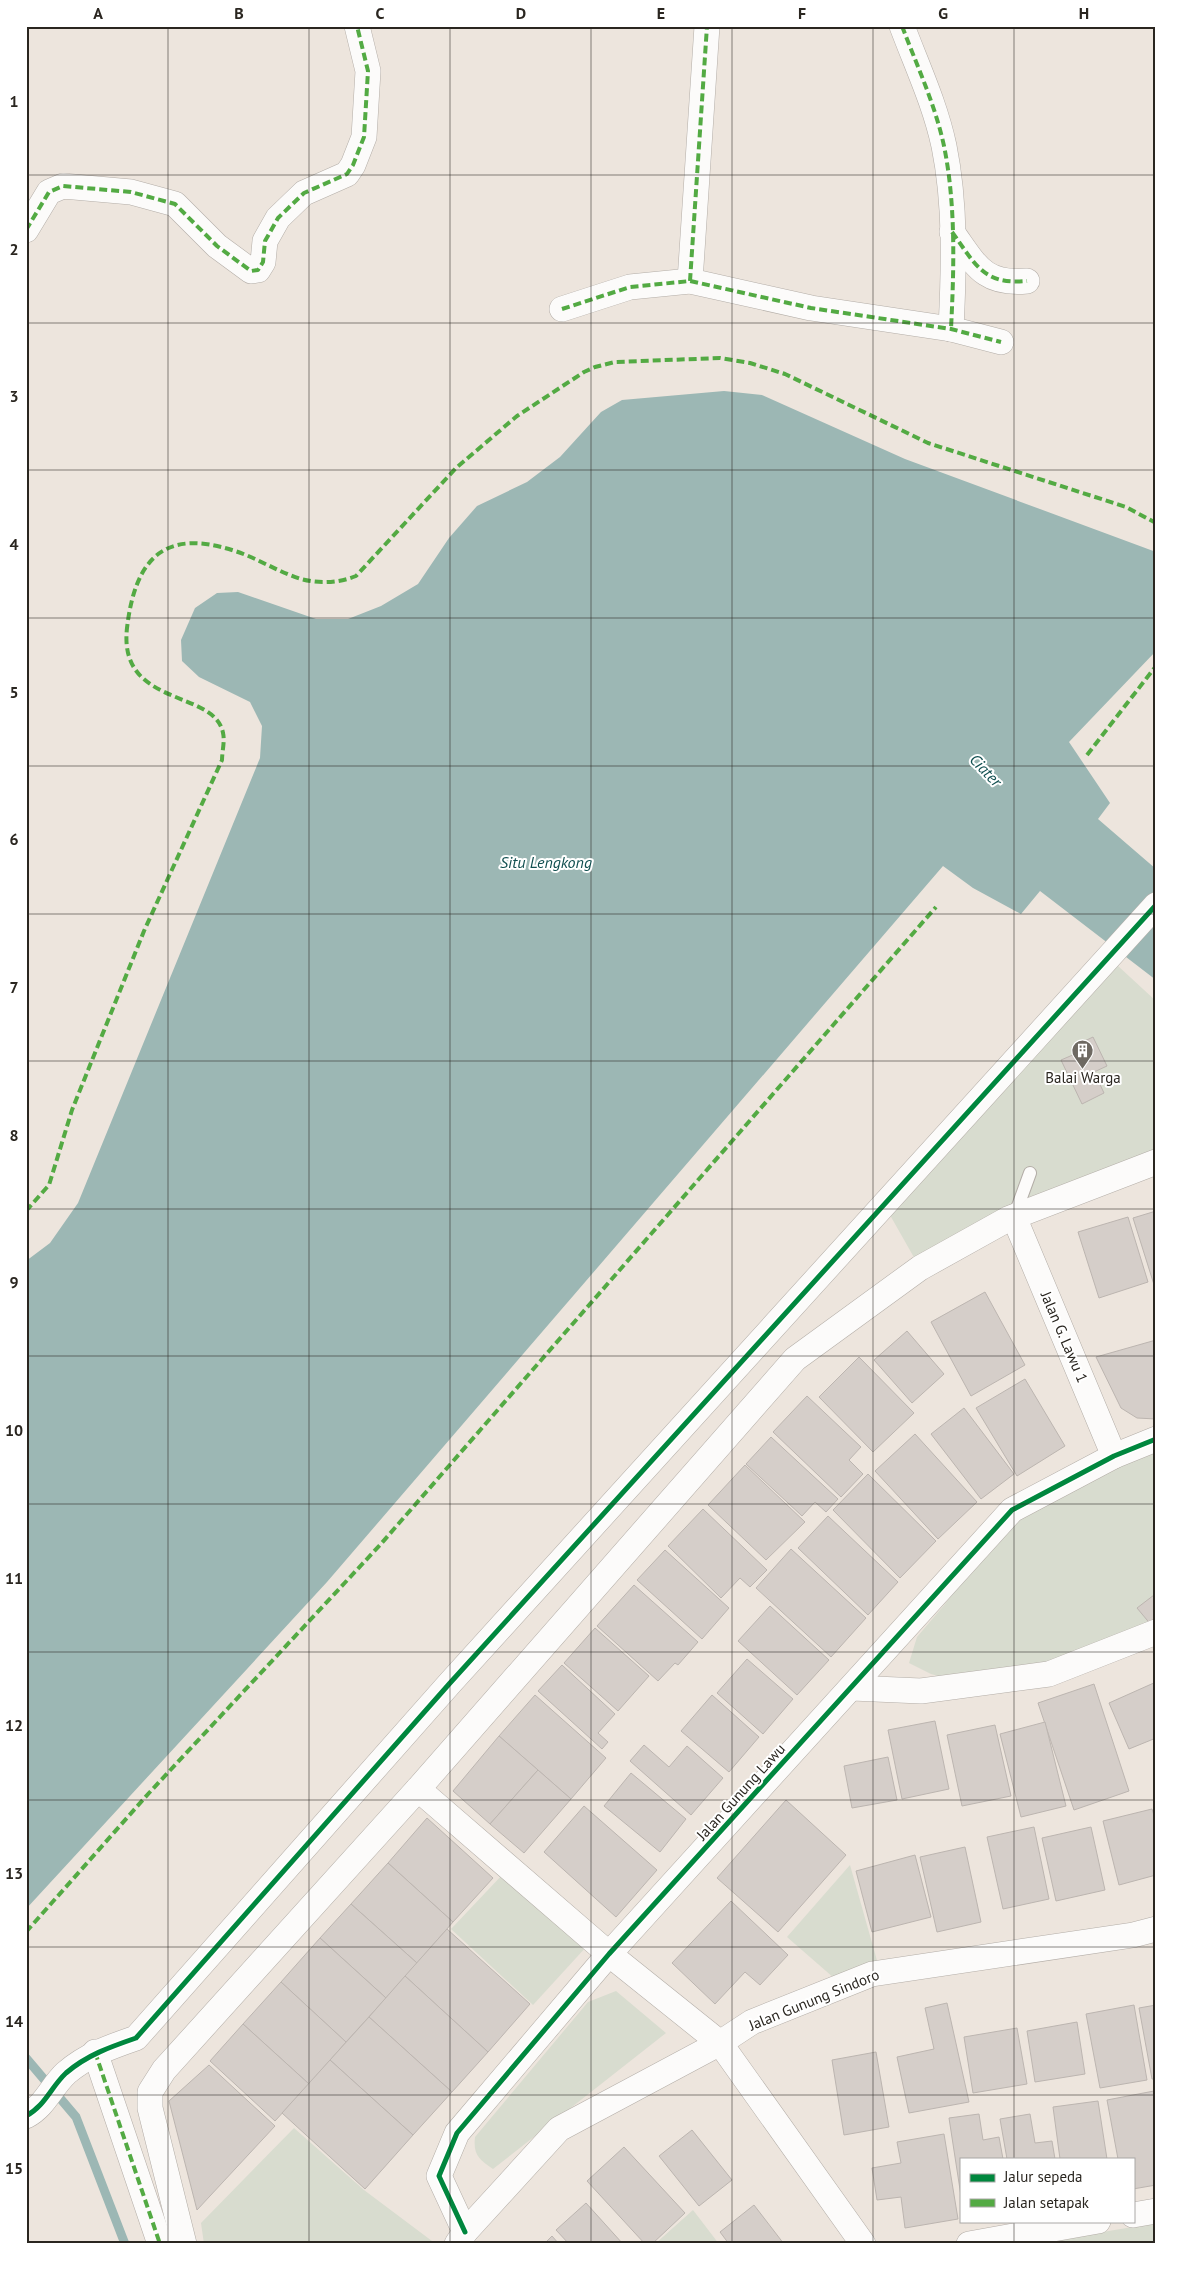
<svg xmlns="http://www.w3.org/2000/svg" width="1182" height="2270" font-family="'PT Sans',sans-serif">
	<style>
		.green { fill: #d8dccf }
		.water { fill: #9cb7b4 }
		.lines { fill: none; stroke-linecap: round; stroke-linejoin: round }
		.stream { stroke: #9cb7b4; stroke-width: 9 }
		.building { fill: #d5cec9; stroke: #bcb5b0 }
		.lane-casing { stroke: #b3ada7; stroke-width: 14 }
		.street-casing { stroke: #b3ada7; stroke-width: 26 }
		.lane { stroke: #fcfbfa; stroke-width: 12 }
		.street { stroke: #fcfbfa; stroke-width: 25 }
		.quiet { stroke: #53aa43; stroke-width: 4; stroke-dasharray: 8 4; stroke-linecap: butt }
		.cycleway-casing { stroke: #fff; stroke-width: 8 }
		.cycleway { stroke: #00873e; stroke-width: 5 }
		.grid { fill: none; stroke: #2a2620; stroke-width: 1; stroke-opacity: 0.55 }
		.labels { text-anchor: middle; stroke-width: 4; stroke-linejoin: round; paint-order: stroke }
		.poi-label { font-size: 15px; fill: #2a2620; stroke: #fff }
		.street-label { font-size: 15px; fill: #2a2620; stroke: #fff }
		.water-label { font-size: 16px; font-style: italic; fill: #114f50; stroke: #fff }
		.neatline { fill: none; stroke: #2a2620; stroke-width: 2 }
		.grid-label { font-size: 16px; text-anchor: middle; font-weight: bold; fill: #2a2620 }
	</style>
	<rect width="100%" height="100%" fill="#ede5dd"/>
	<g class="green">
		<polygon points="1117,965 1156,1001 1156,1174 1008,1219 920,1268 882,1201"/>
		<polygon points="1156,1440 1156,1632 968,1685 931,1674 909,1663 917,1637 945,1604 1012,1510"/>
		<polygon points="850,1865 878,1964 834,1978 787,1937"/>
		<polygon points="504,1873 587,1946 533,2005 451,1929"/>
		<path d="M616,1991l50,42 -173,136c-14,-10 -20,-14 -18,-32l113,-135z"/>
		<polygon points="294,2128 364,2190 436,2244 204,2244 201,2223"/>
		<polygon points="693,2210 719,2244 655,2244"/>
		<polygon points="1156,2223 1156,2244 1032,2244"/>
	</g>
	<polygon class="water" points="724,391 762,395 905,459 1156,552 1156,651 1069,742 1110,803 1098,819 1156,869 1156,980 1040,891 1021,914 973,888 943,866 327,1582 26,1909 26,1261 50,1243 78,1203 260,758 262,726 250,702 199,677 182,661 181,640 195,608 217,593 238,592 316,619 348,619 381,606 418,584 449,538 477,506 527,482 560,457 601,412 622,400"/>
	<g class="lines">
		<polyline class="stream" points="26,2058 76,2117 125,2244"/>
	</g>
	<g class="building">
		<polygon points="1093,1037 1107,1066 1094,1072 1104,1093 1082,1104 1061,1060 1075,1054 1072,1047"/>
		<polygon points="1156,1211 1156,1291 1133,1218"/>
		<polygon points="1128,1217 1148,1282 1099,1298 1078,1232"/>
		<polygon points="985,1292 1025,1365 971,1396 931,1322"/>
		<polygon points="907,1331 944,1374 912,1403 874,1360"/>
		<polygon points="1156,1340 1156,1419 1137,1418 1121,1408 1096,1357"/>
		<polygon points="859,1357 914,1413 873,1452 819,1397"/>
		<polygon points="1025,1379 1065,1446 1017,1476 976,1408"/>
		<polygon points="807,1396 861,1447 849,1460 863,1474 841,1497 773,1432"/>
		<polygon points="964,1408 1014,1474 981,1499 931,1434"/>
		<polygon points="915,1434 977,1502 938,1539 875,1471"/>
		<polygon points="771,1437 838,1499 826,1512 815,1502 802,1516 746,1464"/>
		<polygon points="745,1465 805,1522 766,1560 708,1505"/>
		<polygon points="868,1474 936,1541 900,1578 833,1510"/>
		<polygon points="703,1509 767,1570 750,1587 740,1578 721,1598 668,1546"/>
		<polygon points="828,1516 898,1582 868,1615 798,1548"/>
		<polygon points="791,1549 866,1618 831,1657 756,1588"/>
		<polygon points="665,1550 729,1608 702,1639 637,1580"/>
		<polygon points="634,1585 698,1642 678,1665 675,1663 658,1681 597,1626"/>
		<polygon points="1154,1595 1156,1623 1152,1626 1137,1608"/>
		<polygon points="770,1606 829,1660 797,1695 738,1641"/>
		<polygon points="595,1628 649,1676 618,1711 564,1663"/>
		<polygon points="747,1659 793,1699 763,1734 717,1693"/>
		<polygon points="562,1665 615,1714 598,1733 608,1742 602,1749 538,1691"/>
		<polygon points="1156,1682 1156,1738 1129,1749 1109,1703"/>
		<polygon points="1094,1684 1129,1791 1074,1810 1038,1703"/>
		<polygon points="535,1695 606,1758 571,1799 499,1736"/>
		<polygon points="712,1695 759,1737 729,1772 681,1731"/>
		<polygon points="935,1721 949,1789 902,1799 888,1730"/>
		<polygon points="1045,1722 1066,1806 1021,1817 1000,1734"/>
		<polygon points="995,1725 1011,1796 962,1806 947,1735"/>
		<polygon points="499,1736 538,1770 490,1824 453,1791"/>
		<polygon points="644,1745 669,1767 687,1746 723,1778 691,1815 630,1761"/>
		<polygon points="888,1757 897,1800 852,1808 844,1766"/>
		<polygon points="538,1770 571,1799 524,1853 490,1824"/>
		<polygon points="631,1773 686,1819 660,1852 604,1806"/>
		<polygon points="786,1800 846,1855 778,1932 717,1878"/>
		<polygon points="584,1806 657,1870 616,1917 544,1852"/>
		<polygon points="1152,1809 1156,1822 1156,1875 1119,1885 1103,1821"/>
		<polygon points="427,1818 493,1878 453,1922 388,1863"/>
		<polygon points="1034,1827 1049,1899 1003,1909 987,1837"/>
		<polygon points="1091,1827 1105,1890 1056,1901 1042,1838"/>
		<polygon points="965,1847 981,1922 937,1932 920,1857"/>
		<polygon points="915,1855 931,1917 872,1932 856,1871"/>
		<polygon points="388,1863 453,1922 417,1963 351,1904"/>
		<polygon points="731,1901 788,1955 760,1985 745,1972 715,2004 672,1963"/>
		<polygon points="351,1904 417,1963 386,1998 320,1938"/>
		<polygon points="447,1929 530,2004 488,2052 405,1976"/>
		<polygon points="320,1938 386,1998 346,2042 281,1982"/>
		<polygon points="405,1976 488,2052 452,2092 369,2017"/>
		<polygon points="281,1982 346,2042 309,2084 243,2024"/>
		<polygon points="947,2003 969,2102 909,2113 897,2057 934,2049 925,2008"/>
		<polygon points="1134,2005 1147,2080 1100,2088 1086,2014"/>
		<polygon points="1156,2005 1156,2079 1152,2079 1139,2008"/>
		<polygon points="369,2017 452,2092 413,2135 330,2060"/>
		<polygon points="1077,2022 1085,2074 1035,2082 1027,2031"/>
		<polygon points="243,2024 309,2084 275,2121 210,2061"/>
		<polygon points="1017,2028 1027,2084 973,2093 964,2037"/>
		<polygon points="876,2052 889,2127 844,2135 832,2060"/>
		<polygon points="330,2060 413,2135 365,2189 282,2113"/>
		<polygon points="209,2065 275,2126 197,2210 169,2101"/>
		<polygon points="1154,2091 1156,2185 1133,2189 1133,2159 1118,2159 1107,2100"/>
		<polygon points="1098,2101 1107,2159 1060,2159 1053,2107"/>
		<polygon points="979,2114 983,2140 999,2137 1003,2159 961,2159 961,2196 949,2118"/>
		<polygon points="1030,2114 1035,2143 1052,2141 1055,2159 1007,2159 1000,2119"/>
		<polygon points="692,2130 732,2180 699,2206 659,2156"/>
		<polygon points="944,2134 958,2219 905,2228 901,2197 877,2200 872,2168 901,2163 897,2142"/>
		<polygon points="624,2147 685,2213 652,2244 645,2244 587,2181"/>
		<polygon points="586,2203 623,2244 569,2244 556,2230"/>
		<polygon points="754,2205 784,2244 729,2244 720,2232"/>
		<polygon points="552,2236 559,2244 544,2244"/>
	</g>
	<g class="lines">
		<defs>
			<polyline id="lane" points="1014,1217 1030,1173"/>
			<g id="street">
				<path d="M902,26c15,40 33,78 42,120 12,59 10,123 7,183"/>
				<polyline points="26,230 49,192 63,186 131,192 175,204 217,246 251,271 258,270 263,262 265,241 278,218 304,193 347,174 353,165 364,137 368,71 357,26"/>
				<path d="M952,232c24,33 31,53 75,49"/>
				<polyline points="690,281 707,26"/>
				<polyline points="562,309 630,287 690,281 811,308 951,329 1001,342"/>
				<polyline points="1014,1217 1114,1456"/>
				<polyline points="852,1688 921,1691 1049,1674 1156,1632"/>
				<polyline points="418,1789 609,1954 720,2043 863,2244"/>
				<polyline points="95,2052 160,2244"/>
				<path d="M26,2116c19,-10 25,-29 40,-43 21,-18 44,-26 70,-35l314,-355 706,-778"/>
				<polyline points="1133,2215 1156,2211"/>
				<polyline points="465,2232 439,2176 457,2133 609,1954 1012,1510 1114,1456 1156,1439"/>
				<polyline points="184,2244 150,2108 150,2092 164,2070 418,1789 795,1359 920,1268 1008,1219 1156,1162"/>
				<polyline points="457,2244 465,2232 559,2129 720,2043 752,2022 872,1974 1133,1935 1156,1929"/>
				<polyline points="969,2244 1098,2221"/>
			</g>
		</defs>
		<use href="#lane" class="lane-casing"/>
		<use href="#street" class="street-casing"/>
		<use href="#lane" class="lane"/>
		<use href="#street" class="street"/>
		<g class="quiet">
			<path d="M902,26c15,40 33,78 42,120 12,59 10,123 7,183"/>
			<polyline points="26,230 49,192 63,186 131,192 175,204 217,246 251,271 258,270 263,262 265,241 278,218 304,193 347,174 353,165 364,137 368,71 357,26"/>
			<path d="M952,232c24,33 31,53 75,49"/>
			<polyline points="690,281 707,26"/>
			<polyline points="562,309 630,287 690,281 811,308 951,329 1001,342"/>
			<polyline points="1087,755 1156,666"/>
			<path d="M26,1211l23,-26 23,-75 72,-179 78,-171c0,-8 3,-19 1,-27 -8,-44 -105,-25 -96,-105 8,-68 36,-101 108,-77 22,7 43,21 66,28 18,5 38,4 55,-3l100,-108 61,-52 67,-44 11,-5 20,-5 105,-4 30,5 35,11 143,69 198,64 30,16"/>
			<polyline points="26,1932 149,1793 380,1545 936,907"/>
			<polyline points="95,2052 160,2244"/>
		</g>
		<defs>
			<g id="cycleway">
				<path d="M26,2116c19,-10 25,-29 40,-43 21,-18 44,-26 70,-35l314,-355 706,-778"/>
				<polyline points="465,2232 439,2176 457,2133 609,1954 1012,1510 1114,1456 1156,1439"/>
			</g>
		</defs>
		<use href="#cycleway" class="cycleway-casing"/>
		<use href="#cycleway" class="cycleway"/>
	</g>
	<path class="grid" d="M168,26v2218M309,26v2218M450,26v2218M591,26v2218M732,26v2218M873,26v2218M1014,26v2133M26,175h1130M26,323h1130M26,470h1130M26,618h1130M26,766h1130M26,914h1130M26,1061h1130M26,1209h1130M26,1356h1130M26,1504h1130M26,1652h1130M26,1800h1130M26,1947h1130M26,2095h1130M1014,2221v23"/>
	<defs>
		<symbol id="building-pin" viewBox="-11 -11 22 30"><path d="M0 17L-7.5 6A9.5 9.5 0 1 1 7.5 6Z" fill="#6e6962" stroke="#fff"/><path d="M-4-6H4V6H1V3H-1V6H-4ZM-2.5-4.3h1.7v1.8h-1.7ZM.8-4.3h1.7v1.8H.8ZM-2.5-1h1.7V.8h-1.7ZM.8-1h1.7V.8H.8Z" fill="#fff"/></symbol>
	</defs>
	<g fill-rule="evenodd">
		<use href="#building-pin" x="1070" y="1038" width="25" height="34"/>
	</g>
	<g class="labels">
		<g class="poi-label">
			<text x="1083" y="1083">Balai Warga</text>
		</g>
		<g class="street-label">
			<text transform="translate(1064 1337) rotate(67)" y="5">Jalan G. Lawu 1</text>
			<text transform="translate(741 1792) rotate(-48)" y="5">Jalan Gunung Lawu</text>
			<text transform="translate(814 2000) rotate(-22)" y="5">Jalan Gunung Sindoro</text>
		</g>
		<g class="water-label">
			<text transform="translate(986 770) rotate(46)" y="6">Ciater</text>
			<text x="546" y="868">Situ Lengkong</text>
		</g>
	</g>
	<rect width="1182" height="2270" fill="none" stroke="#ffffff" stroke-width="55"/>
	<rect x="960" y="2158" width="175" height="65" fill="#ffffff" stroke="#aaa8a6"/>
	<rect x="970" y="2174" width="25" height="8" fill="#00873e" stroke="#aaa8a6"/>
	<text x="1004" y="2182" font-size="15" fill="#2a2620">Jalur sepeda</text>
	<rect x="970" y="2199" width="25" height="8" fill="#53aa43" stroke="#aaa8a6"/>
	<text x="1004" y="2208" font-size="15" fill="#2a2620">Jalan setapak</text>
	<rect x="28" y="28" width="1126" height="2214" class="neatline"/>
	<g class="grid-label">
		<text x="98" y="19">A</text>
		<text x="239" y="19">B</text>
		<text x="380" y="19">C</text>
		<text x="521" y="19">D</text>
		<text x="661" y="19">E</text>
		<text x="802" y="19">F</text>
		<text x="943" y="19">G</text>
		<text x="1084" y="19">H</text>
		<text x="14" y="107">1</text>
		<text x="14" y="255">2</text>
		<text x="14" y="402">3</text>
		<text x="14" y="550">4</text>
		<text x="14" y="698">5</text>
		<text x="14" y="845">6</text>
		<text x="14" y="993">7</text>
		<text x="14" y="1141">8</text>
		<text x="14" y="1288">9</text>
		<text x="14" y="1436">10</text>
		<text x="14" y="1584">11</text>
		<text x="14" y="1731">12</text>
		<text x="14" y="1879">13</text>
		<text x="14" y="2027">14</text>
		<text x="14" y="2174">15</text>
	</g>
</svg>
